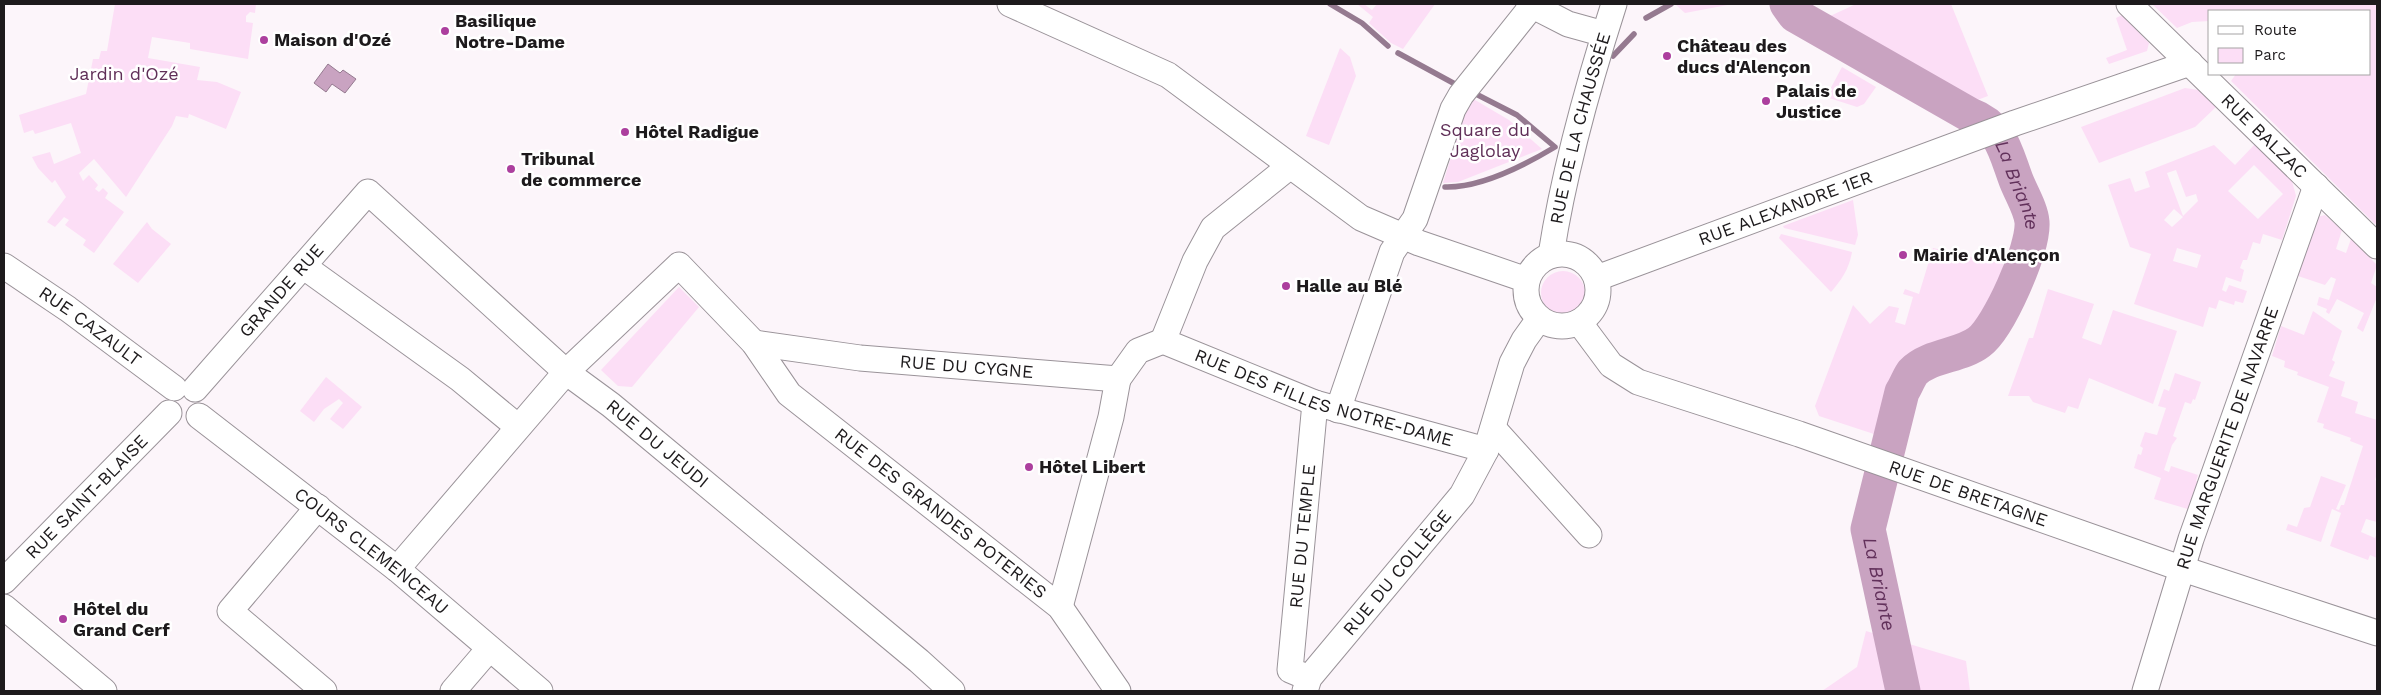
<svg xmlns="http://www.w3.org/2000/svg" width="2381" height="695" font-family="'Work Sans',sans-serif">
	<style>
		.green { fill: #fcdef6; fill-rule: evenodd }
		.water { fill: #c9a3c1; stroke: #957a90 }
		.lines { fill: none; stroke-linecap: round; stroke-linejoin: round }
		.stream { stroke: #957a90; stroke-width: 5.5 }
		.river { stroke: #c9a3c1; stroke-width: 35 }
		.minor-casing { stroke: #9a9399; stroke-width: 27 }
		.minor { stroke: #fff; stroke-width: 25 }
		.poi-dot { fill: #ac3f9e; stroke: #fff; stroke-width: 2 }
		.labels { text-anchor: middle; stroke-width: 5; stroke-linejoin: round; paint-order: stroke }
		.poi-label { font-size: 18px; font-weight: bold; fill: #1d1a1c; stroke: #fff; text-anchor: start }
		.park-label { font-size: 18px; fill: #602f58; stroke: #fff }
		.street-label { font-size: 18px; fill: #1d1a1c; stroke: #fff }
		.water-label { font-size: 19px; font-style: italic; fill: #62315b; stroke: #fff }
	</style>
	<rect width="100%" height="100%" fill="#fcf5fa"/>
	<g class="green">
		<polygon points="115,4 256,4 255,13 250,12 246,16 246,22 253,23 248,59 190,49 190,43 152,37 148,58 200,67 197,80 217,82 241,92 226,129 189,114 188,118 176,116 172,126 126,197 94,159 79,173 83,181 89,175 98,185 95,189 99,192 103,188 108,193 105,198 124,212 94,253 83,245 86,240 65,225 69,220 64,217 55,227 47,222 66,197 55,180 52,183 38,168 32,157 50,152 54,164 81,153 71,123 35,134 33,130 24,133 19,115 86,94 93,59 99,59 101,51 107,51"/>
		<polygon points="1357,4 1364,4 1372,10 1377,4 1435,4 1403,49 1391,43 1369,23 1373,17"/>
		<polygon points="1675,4 1733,4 1685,13"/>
		<polygon points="1856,4 1951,4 1988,96 1972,102 1828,17"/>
		<polygon points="2152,4 2377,4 2377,223 2375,224 2231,81 2236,74 2370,74 2370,11 2210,11 2210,21 2192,22 2177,28"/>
		<polygon points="2122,15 2149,43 2147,51 2109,64 2106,58 2127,50 2116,18"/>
		<polygon points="1340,48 1350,57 1356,76 1329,145 1306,136"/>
		<polygon points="1842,67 1876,87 1864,104 1857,107 1826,97"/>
		<polygon points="2185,88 2199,90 2217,106 2195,127 2099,163 2081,127"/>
		<polygon points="1470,97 1509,120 1542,149 1458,182 1443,183"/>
		<path d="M2255,144l37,37 4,15 -14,44 -19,-6 -3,10 -7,-2 -6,18h-4l-3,8 4,2 -3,12 -15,-5 -4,13 4,2 3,-7 18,6 -4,12 -8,-2 -1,4 -15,-5 -3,9 -7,-2 -6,20 -69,-23 17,-50 -21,-7 -22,-62 22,-7 5,14 15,-5 -5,-15 69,-27 21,20zM2254,165l29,29 -25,25 -30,-28zM2176,170l10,27 10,-3 2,7 -15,15 -16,-43zM2174,209l9,8 -11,10 -8,-7zM2177,248l24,7 -4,13 -24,-7z"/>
		<polygon points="1853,200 1858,235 1855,245 1784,228 1783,226"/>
		<polygon points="2325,215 2342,230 2336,249 2346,253 2351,239 2377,265 2371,283 2377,287 2377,297 2363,332 2357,328 2364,313 2337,299 2329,314 2326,312 2327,309 2317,305 2319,297 2329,300 2336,279 2331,277 2325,285 2298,276 2317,217"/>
		<polygon points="147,222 152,229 171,244 138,283 113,264"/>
		<path d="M1781,234l71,18c-3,17 -10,27 -21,40l-52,-54z"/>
		<polygon points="1933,248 2003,264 2003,268 2008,269 1999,292 1993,290 1974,333 1906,363 1898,373 1880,436 1819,416 1815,406 1853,305 1870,324 1889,306 1899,308 1895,322 1905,325 1913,297 1903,294 1905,289 1919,294"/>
		<circle cx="1563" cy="293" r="22"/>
		<polygon points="679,287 699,307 632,387 618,386 601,370"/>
		<polygon points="2048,289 2094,304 2082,338 2101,345 2113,310 2177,331 2153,404 2089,378 2078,409 2068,406 2065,413 2033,402 2029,396 2008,396 2029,338 2033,338"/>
		<polygon points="2313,311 2342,331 2332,360 2335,362 2329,376 2345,382 2341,396 2358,402 2355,413 2377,420 2377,473 2375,480 2377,481 2377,522 2366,519 2361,532 2375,538 2377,533 2377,558 2370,555 2368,560 2330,546 2341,513 2332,509 2321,542 2286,530 2288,524 2297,527 2304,508 2310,507 2321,476 2346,485 2336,509 2339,510 2341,505 2344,505 2363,446 2350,441 2351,438 2323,428 2324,424 2317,422 2329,387 2297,375 2298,372 2284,367 2285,361 2272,356 2281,326 2304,335"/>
		<polygon points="2175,373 2201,382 2195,400 2193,399 2191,404 2185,402 2173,436 2177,438 2172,445 2164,470 2169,472 2171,466 2198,475 2196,481 2201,482 2191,510 2154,499 2161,478 2134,468 2138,454 2141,455 2143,448 2140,446 2145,432 2157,435 2166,408 2158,406 2164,389 2169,391"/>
		<polygon points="326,377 362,407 343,429 330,419 343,403 339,399 324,409 314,422 300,411"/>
		<polygon points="1866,631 1966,661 1970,691 1822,691 1857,667"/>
	</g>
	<polygon class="water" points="328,64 340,73 343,70 356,79 345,93 332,84 326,92 314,83"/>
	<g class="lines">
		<g class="stream">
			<polyline points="1330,4 1362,23 1388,46"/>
			<polyline points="1646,18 1671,4"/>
			<polyline points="1398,53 1455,84"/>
			<polyline points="1613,56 1634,34"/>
			<path d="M1445,187c35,1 80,-22 110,-40l-38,-32 -45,-23"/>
		</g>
		<path class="river" id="s1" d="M1787,4l8,11 175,100c32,12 35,36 46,65 5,13 15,29 16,42 2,26 -33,105 -53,120 -18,14 -49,13 -66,30 -4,5 -7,14 -11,20l-34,137 35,162"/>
		<defs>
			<g id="minor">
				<polyline points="1010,4 1168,75 1361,218 1419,243 1527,280"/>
				<polyline points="1529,4 1568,24 1604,34"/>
				<path id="s2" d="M2129,4l248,242"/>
				<circle cx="1562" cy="290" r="36"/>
				<path id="s3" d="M1551,255c13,-85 37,-170 63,-251"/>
				<path id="s4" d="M4,266l64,43 106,79"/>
				<polyline points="303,266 460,379 518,427"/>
				<path id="s5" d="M1597,278l418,-155 175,-60"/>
				<path id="s6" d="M1579,322l32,43 27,17 161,52 384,135 194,64"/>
				<path id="s7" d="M1163,341l152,62 171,47"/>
				<polyline points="1163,341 1195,261 1213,228 1289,167"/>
				<path id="s8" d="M754,343l106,15 258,21 20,-28 25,-10"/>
				<path id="s9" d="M195,389l173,-197 198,180 45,33 308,256 33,30"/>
				<polyline points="1338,410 1392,252 1415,219 1453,109 1461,95 1532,6"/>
				<path id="s10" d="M199,416l198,153 143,122"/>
				<polyline points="1493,428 1589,535"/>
				<polyline points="318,507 230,611 324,691"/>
				<path id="s11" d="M397,569l169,-197 113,-107 75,78 35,51 271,213 58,84"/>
				<path id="s12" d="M4,581l165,-168"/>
				<polyline points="4,607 104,691"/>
				<polyline points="1060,607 1111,417 1118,379"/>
				<path id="s13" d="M1309,678l-19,-8 25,-267"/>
				<polyline points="453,691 489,649"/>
				<path id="s14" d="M1305,691l4,-13 153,-183 24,-45 26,-87 12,-23 15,-21"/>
				<path id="s15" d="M2145,691l46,-152 125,-353"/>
			</g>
		</defs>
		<use href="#minor" class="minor-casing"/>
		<use href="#minor" class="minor"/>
	</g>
	<g class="poi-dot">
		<circle cx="445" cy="31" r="5"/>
		<circle cx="264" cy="40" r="5"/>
		<circle cx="1667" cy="56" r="5"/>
		<circle cx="1766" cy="101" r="5"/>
		<circle cx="625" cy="132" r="5"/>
		<circle cx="511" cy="169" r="5"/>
		<circle cx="1903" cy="255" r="5"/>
		<circle cx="1286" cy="286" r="5"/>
		<circle cx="1029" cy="467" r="5"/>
		<circle cx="63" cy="619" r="5"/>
	</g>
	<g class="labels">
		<g class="poi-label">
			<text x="455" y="27">Basilique<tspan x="455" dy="21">Notre-Dame</tspan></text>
			<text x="274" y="46">Maison d'Ozé</text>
			<text x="1677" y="52">Château des<tspan x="1677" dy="21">ducs d'Alençon</tspan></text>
			<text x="1776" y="97">Palais de<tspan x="1776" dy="21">Justice</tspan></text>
			<text x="635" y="138">Hôtel Radigue</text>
			<text x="521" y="165">Tribunal<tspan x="521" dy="21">de commerce</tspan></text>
			<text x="1913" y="261">Mairie d'Alençon</text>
			<text x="1296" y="292">Halle au Blé</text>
			<text x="1039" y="473">Hôtel Libert</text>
			<text x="73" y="615">Hôtel du<tspan x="73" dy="21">Grand Cerf</tspan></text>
		</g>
		<g class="park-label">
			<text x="124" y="80">Jardin d'Ozé</text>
			<text x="1485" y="136">Square du<tspan x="1485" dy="21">Jaglolay</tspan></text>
		</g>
		<g class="street-label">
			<text dy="6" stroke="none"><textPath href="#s3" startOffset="130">RUE DE LA CHAUSSÉE</textPath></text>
			<text dy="6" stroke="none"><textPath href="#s2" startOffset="189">RUE BALZAC</textPath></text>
			<text dy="6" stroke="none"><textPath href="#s5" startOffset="201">RUE ALEXANDRE 1ER</textPath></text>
			<text dy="6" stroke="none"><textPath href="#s9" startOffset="131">GRANDE RUE</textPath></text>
			<text dy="6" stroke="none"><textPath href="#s4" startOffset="105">RUE CAZAULT</textPath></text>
			<text dy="6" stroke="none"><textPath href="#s8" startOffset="214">RUE DU CYGNE</textPath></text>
			<text dy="6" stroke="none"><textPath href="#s7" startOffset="171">RUE DES FILLES NOTRE-DAME</textPath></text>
			<text dy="6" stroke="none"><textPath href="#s15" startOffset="266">RUE MARGUERITE DE NAVARRE</textPath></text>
			<text dy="6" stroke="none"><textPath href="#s9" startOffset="646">RUE DU JEUDI</textPath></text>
			<text dy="6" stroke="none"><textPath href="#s6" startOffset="434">RUE DE BRETAGNE</textPath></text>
			<text dy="6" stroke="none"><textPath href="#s12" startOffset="118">RUE SAINT-BLAISE</textPath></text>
			<text dy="6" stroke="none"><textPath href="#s11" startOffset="778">RUE DES GRANDES POTERIES</textPath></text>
			<text dy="6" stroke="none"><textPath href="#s13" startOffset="155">RUE DU TEMPLE</textPath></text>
			<text dy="6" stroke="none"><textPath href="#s10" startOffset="219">COURS CLEMENCEAU</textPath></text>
			<text dy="6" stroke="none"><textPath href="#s14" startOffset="151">RUE DU COLLÈGE</textPath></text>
		</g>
		<g class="water-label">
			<text dy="7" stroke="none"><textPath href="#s1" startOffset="304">La Briante</textPath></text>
			<text dy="7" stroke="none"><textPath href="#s1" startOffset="770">La Briante</textPath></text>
		</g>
	</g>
	<rect width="2381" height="695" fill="none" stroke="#1d1a1c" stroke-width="10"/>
	<rect x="2208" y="10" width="162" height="65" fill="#ffffff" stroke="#a5a3a4"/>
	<rect x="2218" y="26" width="25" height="8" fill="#ffffff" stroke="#a5a3a4"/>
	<text x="2254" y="35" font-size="15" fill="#1d1a1c">Route</text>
	<rect x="2218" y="48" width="25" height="15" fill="#fcdef6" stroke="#a5a3a4"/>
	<text x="2254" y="60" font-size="15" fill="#1d1a1c">Parc</text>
</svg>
